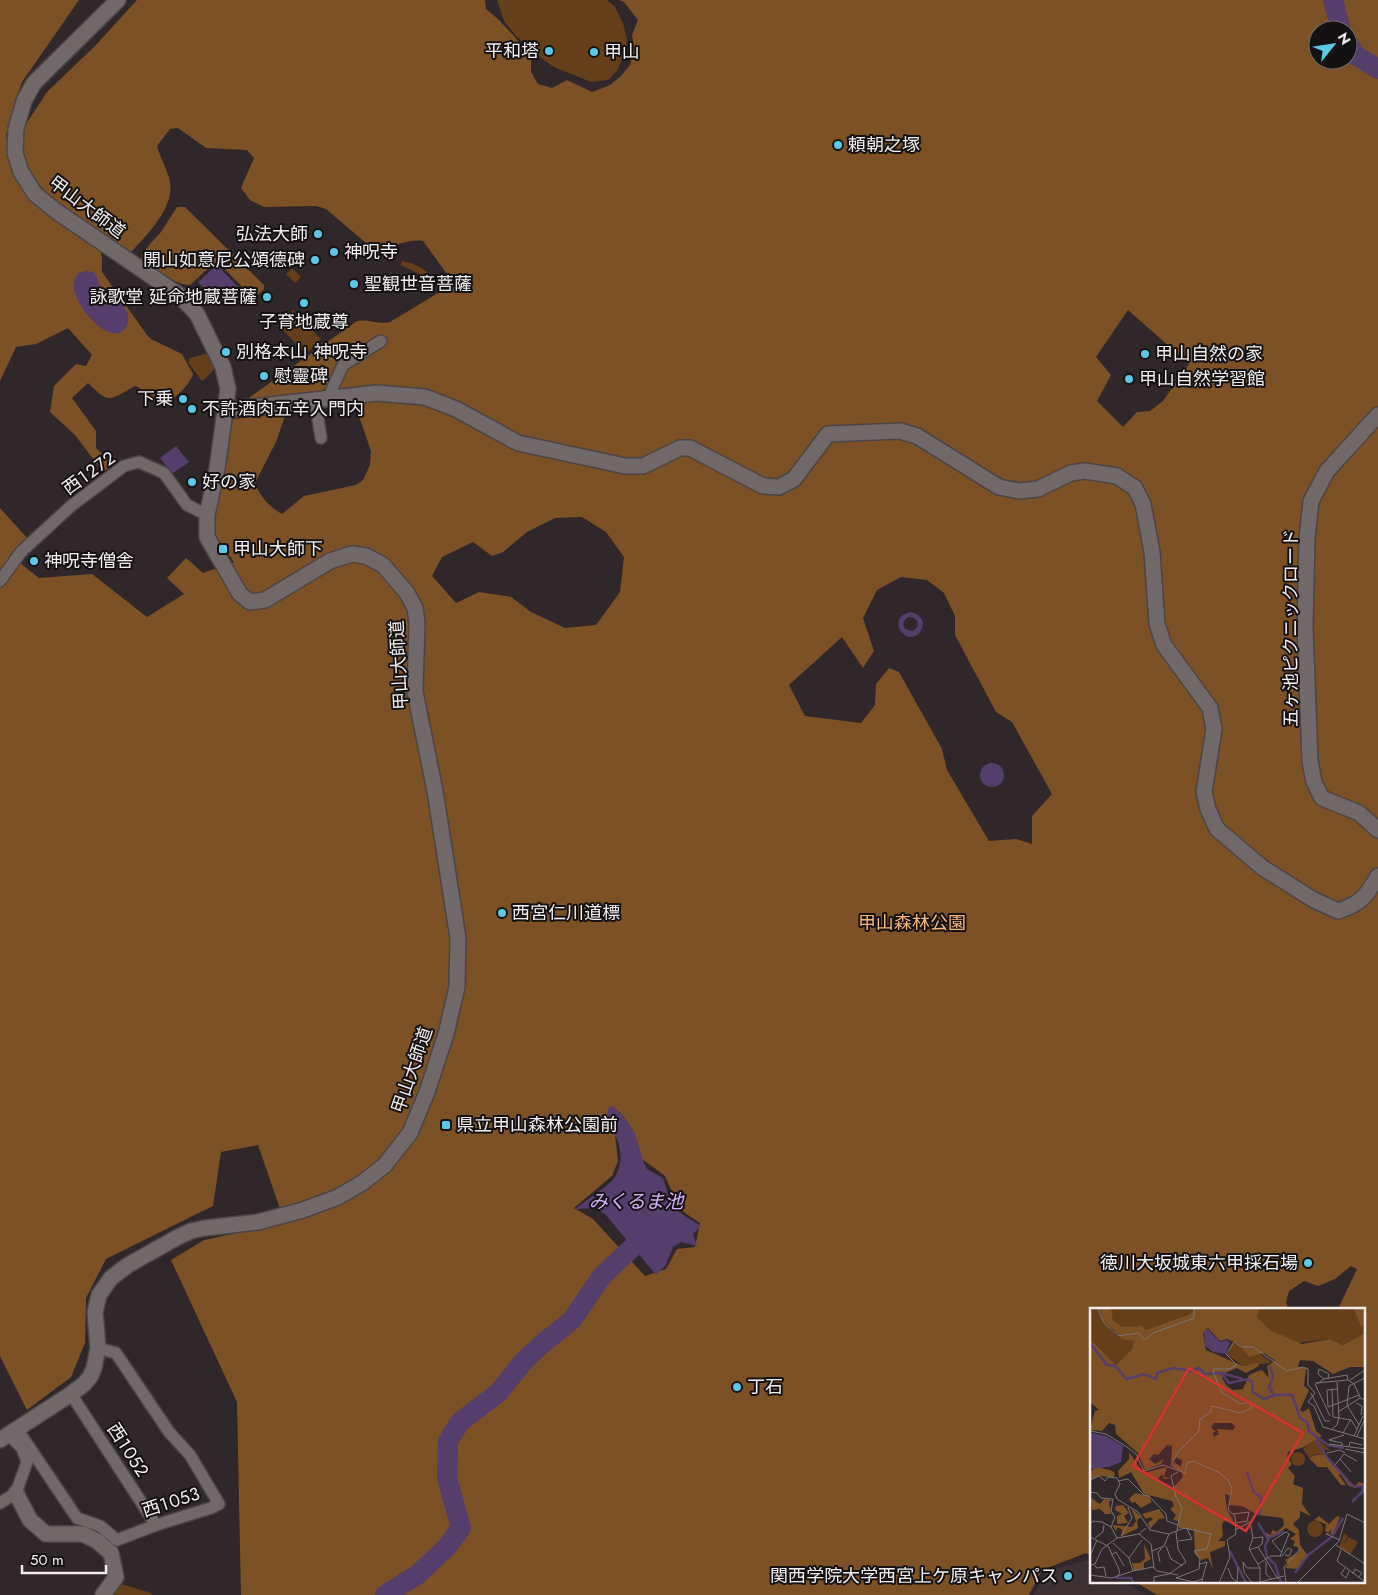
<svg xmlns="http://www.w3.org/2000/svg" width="1378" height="1595" font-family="Jost,'Noto Sans JP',sans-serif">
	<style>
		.built { fill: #3d2f32 }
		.green { fill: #643f1a }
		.forest { fill: #7c5126; fill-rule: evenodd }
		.water { fill: #553d6c; fill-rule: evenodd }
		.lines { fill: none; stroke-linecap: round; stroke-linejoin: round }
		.river { stroke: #553d6c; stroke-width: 20 }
		.street-casing { stroke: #4c4546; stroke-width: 14 }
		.secondary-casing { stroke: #4c4546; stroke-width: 18 }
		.street { stroke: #706869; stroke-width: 11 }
		.secondary { stroke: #706869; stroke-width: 15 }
		.poi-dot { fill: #5ac8e6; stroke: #141112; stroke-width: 2 }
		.labels { text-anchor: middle; stroke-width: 4; stroke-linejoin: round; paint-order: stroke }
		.poi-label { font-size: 18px; fill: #f2edee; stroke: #141112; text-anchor: start }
		.street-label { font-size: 18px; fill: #f2edee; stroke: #141112 }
		.park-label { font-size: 18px; fill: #fab677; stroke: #141112 }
		.water-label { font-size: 19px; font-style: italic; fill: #d6b1fe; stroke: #141112 }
		.inset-river { fill: none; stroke: #553d6c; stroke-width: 2.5 }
		.inset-road { fill: none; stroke: #7d7678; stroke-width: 1 }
		.view { fill: #d73232; fill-opacity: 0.15; stroke: #d73232; stroke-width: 2.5 }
		.inset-edge { fill: none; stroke: #f2edee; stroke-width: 2.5 }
	</style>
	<rect width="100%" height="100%" fill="#2f2729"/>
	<polygon class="built" points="1088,1560 1092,1562 1092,1581 1123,1581 1146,1595 1033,1595 1048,1570"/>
	<g class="green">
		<polygon points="497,0 607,0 615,7 623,23 627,40 626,50 617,71 608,80 591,82 554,67 541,58 516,36 504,21"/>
		<path d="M402,261c9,1 27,8 29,18l-4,1 -6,-5 -20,-10z"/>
		<polygon points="292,268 301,277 295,283 286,274"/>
		<polygon points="293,310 321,339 306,354 278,325"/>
		<path d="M205,354l4,1c9,15 5,14 -5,25h-3l-13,-18 2,-4z"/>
		<polygon points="121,1584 151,1593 152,1595 112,1595"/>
	</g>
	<g class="forest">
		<path d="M0,0h79l-57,82 -16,52 2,18 5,19 13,23 73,55c5,8 2,14 3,23l45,63 4,4 31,15 11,20c-3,11 -22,29 -32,32l-23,-19 -3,-1c-26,14 -25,19 -47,-3l-16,15 24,33v17l17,16 -10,8 -28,-37 -25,-23 4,-26 22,-22 10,2 6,-11 -24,-27 -32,16 -20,3 -16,34z"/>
		<path d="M137,0h348l1,9 12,10 16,17 17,23v13l7,12 14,4 15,-8 25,12 18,-7 11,-9 9,-11 4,-16 -2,-14 6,-15 -14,-18 -5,-2h759v1595h-221l-23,-14h230v-272h-26l19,-40 -6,-3 -16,13 -17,7 -14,-5 -15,10 -3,12 3,6h-197v247l-6,-3 -44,17 -13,25h-788l-4,-193 -66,-142 33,-20 81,-17 -27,-78 -37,7 -8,54 -107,53 -20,39 -1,45 -14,34 -44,33 -27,-54v-848l28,31 -18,16 29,23 53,-4 55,43 37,-23 -17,-16 19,-20 17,15 31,-11 -20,-28 -1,-12 16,-99 5,-4 46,-5 5,2 -9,26 -21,41c4,12 15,25 27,31l22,-18 52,-11 7,-5 7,-15 1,-14 -19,-55 -102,5v-4l107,-76c12,-2 22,4 33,1l58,-35 -1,-13 -24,-33c-17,-3 -34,10 -51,7l-46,-39 -10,-3 -52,1 -14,-7 -9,-12 13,-30 -7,-8 -41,-2 -28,-20 -8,1 -13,17c3,12 11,24 13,36 5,25 -24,54 -39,70h-4l-71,-50 -14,-14 -8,-9 -10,-20 -2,-17 2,-15 23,-35 48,-46zM1318,30h30v30h-30zM1128,310l61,54 -26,37 -13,10 -13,1 -14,15 -26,-26 14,-26 -15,-18zM582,517l24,15 18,25 -4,35 -24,33 -31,3 -34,-16 -20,-15 -32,-5 -23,11 -24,-27 10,-19 31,-15 19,14 11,-4 24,-20 28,-14zM901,577l26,3 17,13 11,23v19l41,77 16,10 40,72 -20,22v28l-16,-5 -27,2 -42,-71 -5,-21 -43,-77 -10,-4 -13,16 -1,21 -14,18 -56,-7 -16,-31 53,-48 21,31 11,-17 -11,-33 14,-28zM614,1126l28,33 23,17 12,27 8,10 15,10 -5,24 -18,2 -11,20 -21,7 -52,-57 -19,-11 38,-32 6,-15z"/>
		<path d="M177,207h8l79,78v4l-7,7 -5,1 -34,-35 -4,1 -24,22c-16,0 -33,-16 -47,-25l-1,-5 8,-11 11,-12z"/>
	</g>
	<g class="water">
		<polygon points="217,265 238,287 219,304 198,282"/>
		<path d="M86,271l8,1c5,7 5,18 12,24 8,6 16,3 21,16 4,10 -2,24 -14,21 -16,-2 -38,-30 -39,-45 -1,-6 2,-10 4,-15z"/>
		<polygon points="176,446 189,462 172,474 160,458"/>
		<path d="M911,612c9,2 16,10 9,20 -12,17 -37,-14 -9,-20zM909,617c5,0 11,4 8,10 -6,10 -22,-3 -8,-10z"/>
		<circle cx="992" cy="775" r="12"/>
		<path d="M612,1106l11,9 11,16 10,32 3,6 16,9c10,32 10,31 38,48l-8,8 4,12 -16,-4 -8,5 -7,18 -10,10 -51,-61 -10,-6 -20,1c9,-7 35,-24 40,-32 7,-11 7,-26 2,-38 -6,-13 -13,-16 -8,-32z"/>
	</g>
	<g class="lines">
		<g class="river">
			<polyline points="1333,0 1341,30"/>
			<polyline points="1348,43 1355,55 1378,69"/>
			<polyline points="385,1595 417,1575 447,1547 461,1528 447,1478 448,1441 460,1422 498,1393 523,1362 542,1344 572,1320 602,1276 633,1247"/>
		</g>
		<defs>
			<g id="street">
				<polyline points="328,398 343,365 381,341"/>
				<polyline points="315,400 321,438"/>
				<polyline points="0,581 21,552 71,506 124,466 139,462 164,473 187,505 207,515"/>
				<polyline points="71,1394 156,1525"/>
				<polyline points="17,1429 77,1518 100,1526 117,1540 156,1525 211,1508 219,1504 190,1455 169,1432 116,1353 98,1348"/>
				<polyline points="0,1503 16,1493 27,1462 22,1448 9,1435"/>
			</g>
			<g id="secondary">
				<path d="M226,410l151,-17 48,4 31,12 62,34 107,23h18l37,-18h10l73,38 16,1 15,-8 34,-45 72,-3 17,5 82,51 20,4 19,-2 33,-16 14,-2 32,5 18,12 8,16 9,48 5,72 7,21 46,63 4,21 -10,63 4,17 7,16 2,4 46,39 51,32 24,11c22,-7 28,-14 40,-35"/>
				<polyline points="1378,415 1327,471 1311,501 1307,539 1305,626 1310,761 1314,782 1322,798 1359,813 1378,830"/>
				<polyline points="0,1440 71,1394 84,1384 90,1377 94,1368 98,1348 95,1312 99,1295 111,1278 128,1265 178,1237 191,1231 205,1228 258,1222 303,1210 338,1197 362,1183 384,1166 410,1133 427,1092 446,1034 457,987 458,938 435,791 415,692 417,623 415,608 407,593 383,565 366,556 352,554 330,561 265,600 250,602 240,594 207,537 207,515 217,469 228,389 223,367 197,314 179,295 56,211 35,194 21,172 15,153 16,129 24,101 34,83 118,0"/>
				<polyline points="16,1493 30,1520 46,1534 83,1534 97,1541 111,1553 116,1577 103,1595"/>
			</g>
		</defs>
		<use href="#street" class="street-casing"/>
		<use href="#secondary" class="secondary-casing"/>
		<use href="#street" class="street"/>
		<use href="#secondary" class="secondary"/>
	</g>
	<g class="poi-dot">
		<circle cx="549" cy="51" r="5"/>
		<circle cx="594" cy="52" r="5"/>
		<circle cx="838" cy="145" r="5"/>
		<circle cx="318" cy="234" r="5"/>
		<circle cx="334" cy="252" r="5"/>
		<circle cx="315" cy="260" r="5"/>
		<circle cx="354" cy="284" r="5"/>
		<circle cx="267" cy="297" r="5"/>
		<circle cx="304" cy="303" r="5"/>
		<circle cx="226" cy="352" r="5"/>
		<circle cx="1145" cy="354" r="5"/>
		<circle cx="264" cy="376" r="5"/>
		<circle cx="1129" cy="379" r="5"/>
		<circle cx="183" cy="399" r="5"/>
		<circle cx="192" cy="409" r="5"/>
		<circle cx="192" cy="482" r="5"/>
		<rect x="218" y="544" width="10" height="10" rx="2.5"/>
		<circle cx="34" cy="561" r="5"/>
		<circle cx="502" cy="913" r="5"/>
		<rect x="441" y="1120" width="10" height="10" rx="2.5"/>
		<circle cx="1308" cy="1263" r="5"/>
		<circle cx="737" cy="1387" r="5"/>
		<circle cx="1068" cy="1576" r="5"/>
	</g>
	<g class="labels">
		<g class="poi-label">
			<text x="539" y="57" text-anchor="end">平和塔</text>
			<text x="604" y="58">甲山</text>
			<text x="848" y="151">頼朝之塚</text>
			<text x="308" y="240" text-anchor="end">弘法大師</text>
			<text x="344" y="258">神呪寺</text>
			<text x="305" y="266" text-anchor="end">開山如意尼公頌德碑</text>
			<text x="364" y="290">聖観世音菩薩</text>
			<text x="257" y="303" text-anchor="end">詠歌堂 延命地蔵菩薩</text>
			<text x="304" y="328" text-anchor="middle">子育地蔵尊</text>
			<text x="236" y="358">別格本山 神呪寺</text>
			<text x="1155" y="360">甲山自然の家</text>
			<text x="274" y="382">慰靈碑</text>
			<text x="1139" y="385">甲山自然学習館</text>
			<text x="173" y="405" text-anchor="end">下乗</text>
			<text x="202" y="415">不許酒肉五辛入門内</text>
			<text x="202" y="488">好の家</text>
			<text x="233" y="555">甲山大師下</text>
			<text x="44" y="567">神呪寺僧舎</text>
			<text x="512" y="919">西宮仁川道標</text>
			<text x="456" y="1131">県立甲山森林公園前</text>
			<text x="1298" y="1269" text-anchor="end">徳川大坂城東六甲採石場</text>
			<text x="747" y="1393">丁石</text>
			<text x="1058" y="1582" text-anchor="end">関西学院大学西宮上ケ原キャンパス</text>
		</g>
		<g class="street-label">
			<text transform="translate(87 207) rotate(37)" y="6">甲山大師道</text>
			<text transform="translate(89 473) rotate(-36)" y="6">西１２７２</text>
			<text transform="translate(1291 628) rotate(-90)" y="6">五ヶ池ピクニックロード</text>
			<text transform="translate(399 665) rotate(-93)" y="6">甲山大師道</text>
			<text transform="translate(412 1070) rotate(-71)" y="6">甲山大師道</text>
			<text transform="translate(128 1450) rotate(57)" y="6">西１０５２</text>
			<text transform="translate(171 1502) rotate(-18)" y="6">西１０５３</text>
		</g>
		<g class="park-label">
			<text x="912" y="929">甲山森林公園</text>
		</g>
		<g class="water-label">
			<text x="636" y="1208">みくるま池</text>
		</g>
	</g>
	<g transform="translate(1090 1308)">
		<rect width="275" height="275" fill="#2f2729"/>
		<path d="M0,0h6l20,28 18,5 -2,8 -16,16 -26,-26zM20,0h85l-5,6 -44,16 -5,-3 -20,1 -10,-11zM170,0h93l8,19 4,-1v7l-22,12 -13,-6 -34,4 -26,-13 -13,-13zM142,35l17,3 24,17 -30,3 -16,-11zM227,130l15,14 -7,-3 -1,7 -9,-2 -6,4 -6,-9zM201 151a7 7 0 1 1 14 0a7 7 0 1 1-14 0ZM217 221a8 8 0 1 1 16 0a8 8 0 1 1-16 0ZM254,225l4,3 -5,9 6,-8 9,5 -8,13 -11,-7z" fill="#643f1a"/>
		<path d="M8,0h13l2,12 9,7 20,-1 4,4 44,-16 5,-6h65l-3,9 13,13 32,14 28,-5 13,6 22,-12v34h-15l-17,7 -20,-13 -13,-1 -2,7 8,1 -2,18 5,4 -9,20 3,2 6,-4 7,23 6,5 -18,11 -16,5 -1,4 5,8 -4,4 7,8 -2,8 10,4 -1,16 9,12 -11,-5v6l-7,7 6,6 1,15 8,11 -10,13 -13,-1 3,-4 -3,-4 14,-8 -1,-5 -5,-1 2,-5 -5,-2 6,-5 -10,-6 -17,10 -5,-6 7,3 1,-5 5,2 7,-7 -1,-7 -25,-3 -16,-9 -13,-1 2,-9 -6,-2 2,16 7,12 -10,-1 -2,4 1,11 -5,5h7v5l-15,6 3,17 -5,-11 -7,2 -6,-6 -1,-24 -15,-2 -1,-7 -5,-1 3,-5 -6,-6 4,-3 -2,-5 -28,-7 -13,-22 -12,6 -1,-7 11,-12v-7l13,19 6,1 19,-5 -3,10 7,1 -7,1 -2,-5 -4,5 4,5 11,4 10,-11 -1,-5 -10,-5 2,-5 7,5 1,-7 -7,-3 -4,7 1,-18 -5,-1 -9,10 -4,-1 -5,5 6,5 9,-5 -3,5 -16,6 -7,-17 -22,-19 -1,-9 -6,-2 -7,8 -12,-1 5,-19 4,-1 -9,-8v-63l26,26 16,-16 2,-8 -12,-2 -19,-19zM118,20l12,13 7,-2 12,5 10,13 15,-4 11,8 -8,5 2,12 -7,-8 -4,1 -9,4 -6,14 -10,1 -6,-4 -5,-8 3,-5 12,-5 9,5 13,-7 -1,-3 -15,3 -37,-16 -3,-17zM124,115h18l3,4 -2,3 -16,-1 2,5 -5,3 -1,-5h3l-5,-5zM263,0h12v18l-4,1zM225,147h10l29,32 5,-5 6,2v9h-3l1,-8 -8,3 -6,-2 -8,-11 -3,-1 8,11h-5l-14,-18h-9l-9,-9zM6,159l14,3 5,3 -1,4 -15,-1 -9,4v-8zM45,185l14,3 3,6 -11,6 -6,-6 -3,1 -3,-4zM1,190l9,6 4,-5 8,1 -3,2 2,12h-6l-5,-5 -8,1zM26,198l7,-1 6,8 -5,3 4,7 -11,1v-8l5,-2 -7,-4zM41,200l10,9 -4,3 1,8 -16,8v-6l-4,-3 -2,4 -4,-6 20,2 4,-6zM69,201l6,9 -6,1 -9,10 -2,-6 5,-4 -3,-2 -4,2 -4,-5zM229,208l10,8 8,-8 3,1 -7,18 -3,-1 2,-5 -4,4 -3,-2 1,-7 -12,-4zM54,236l7,15 -7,4v6l-10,2 -2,-8h8l5,-4z" fill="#7c5126" fill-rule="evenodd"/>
		<path d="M118,21l12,13 7,-2 3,3 -5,11 -12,-2 -8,-6 -1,-14zM1,125l15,3 17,10 -2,16 -12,5 -19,2z" fill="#553d6c"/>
		<path class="inset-river" d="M0,35l17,22 8,1 12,13 17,-5 12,5 1,-6 16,-5 19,3 7,-3 6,6 16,-1 8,10 19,-4 4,3 1,10 11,7 11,-4h17l8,23 7,4 2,9 19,14 16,3M180,58l3,10 -4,11 5,8M131,65l22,6M226,132l11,17 26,29h10v5l-11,11M157,164l7,21 7,4 -2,18M168,215l10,16M243,227l10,-17M140,243l16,32M205,265l13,-18 25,-19M25,270h16l2,4M191,275l-6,-19 -8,-7 -2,-11 4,-8 15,-7"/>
		<path class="inset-road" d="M7,0l7,15 14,13 20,-3 7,7 8,-7 41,-15v-10M234,71l-6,-5 1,-5 10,5 -1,4M260,72l15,-10M225,75l33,-3 6,4 7,15h4M225,76l15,32M227,76l7,-5 23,-4 1,5M242,81l1,28 18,3 6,9M247,81l-10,1 1,17 31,-12M221,85l14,28h5M266,95l6,3 -1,9M248,104l22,-14M269,117l-12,-20 2,-19 16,-8M242,121l5,-4 2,-8 -2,-35M0,123l16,3 21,13 9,7 8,17 19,-6 22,8 2,-10 6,-2 25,11 10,8 4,8 -4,22 7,6 1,18 -9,6 3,17 -11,26M253,125l8,-14M264,128l9,-20M267,128l7,-15M239,136l36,5M252,138v-3l-13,-3 15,-5M259,138l1,-4 12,3M255,141l20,4M237,145l13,-3 5,3M250,151l11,13M245,157l9,-11 13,7M81,158l7,-14 21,-21 1,-12 10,-6 2,-7 29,7 11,-5 -2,-6 -9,2 -19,-11 -9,-21 1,-3h15l8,-4 -11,-11 8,-12 8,5h11l34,24 16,-4 5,2v16l7,8 -7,9 6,4 9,21 42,12M0,172l9,-4 6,5 3,-4 9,1 3,6 -5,10 2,5 21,13 12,18 19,4 15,-6 27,6 -4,15 -13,2 6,8 -1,10 -23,9M28,173l10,-2 16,16 5,1 17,18 1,7 11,4 -1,6M0,184l7,1 4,5 12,1M143,206l16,-2 -2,9 -12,2M0,216l3,-3 9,1 9,5 6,11M88,217l4,-17 -6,-11 -5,-21 7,-4M21,219l4,-10 -4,-6 2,-12M145,222l15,-8 3,16 -4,11 11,19v15M49,226l12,10 3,24M239,226h-3l14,6M31,228l11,-18 -4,-11M0,229l18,9 10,21 2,6 -3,3M5,230l8,-6 1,-7M163,230l10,-1 -1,7 -4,3M88,233l14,-2 -5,-10M23,235l16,15 4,13M246,237l29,19M76,238l5,13 12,7M159,242l9,-3 20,32M251,242l-4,11 27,20M62,243l12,-5 5,-12M21,247l5,-3 8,14M0,248l7,-16M190,248l9,-22 -3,-2 -14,9 9,11M39,250l13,-18M70,254l-2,-9 5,-7M176,254v12l6,6M110,256l7,-2 -5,18M168,256l13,-8h11l6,-8 4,2 -3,6 -4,-1M0,257l5,-1 7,-15 15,-11 22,-4 7,-6M4,257l3,3 7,-1 2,9M138,260l4,10 5,4M255,260l-4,6 5,4 3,-7M43,263l20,-4 4,4 21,4M263,266l2,-5 7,4 -4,5M0,267l22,3 21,-7M86,270l18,4 8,-3v4M170,274l24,-6M64,275v-6l15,-3 17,-12 -8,-13 -2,-17M147,275l1,-16M162,275l-8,-11 -1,-10 4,6h13M196,275l-2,-16 16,-18M207,275l42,-42 8,-27 18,9"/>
		<path class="view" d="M99,60l114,65 -57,98 -113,-65z"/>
		<rect width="275" height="275" class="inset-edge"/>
	</g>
	<g transform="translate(1333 45) rotate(60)"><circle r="24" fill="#141112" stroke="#6d696a"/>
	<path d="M0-4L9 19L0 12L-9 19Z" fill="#5ac8e6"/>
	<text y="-8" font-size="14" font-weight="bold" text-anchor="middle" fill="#f2edee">N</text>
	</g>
	<path d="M22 1565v8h84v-8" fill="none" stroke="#f2edee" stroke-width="2.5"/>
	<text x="30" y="1565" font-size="15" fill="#f2edee" stroke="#141112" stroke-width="4" paint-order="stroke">50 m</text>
</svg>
